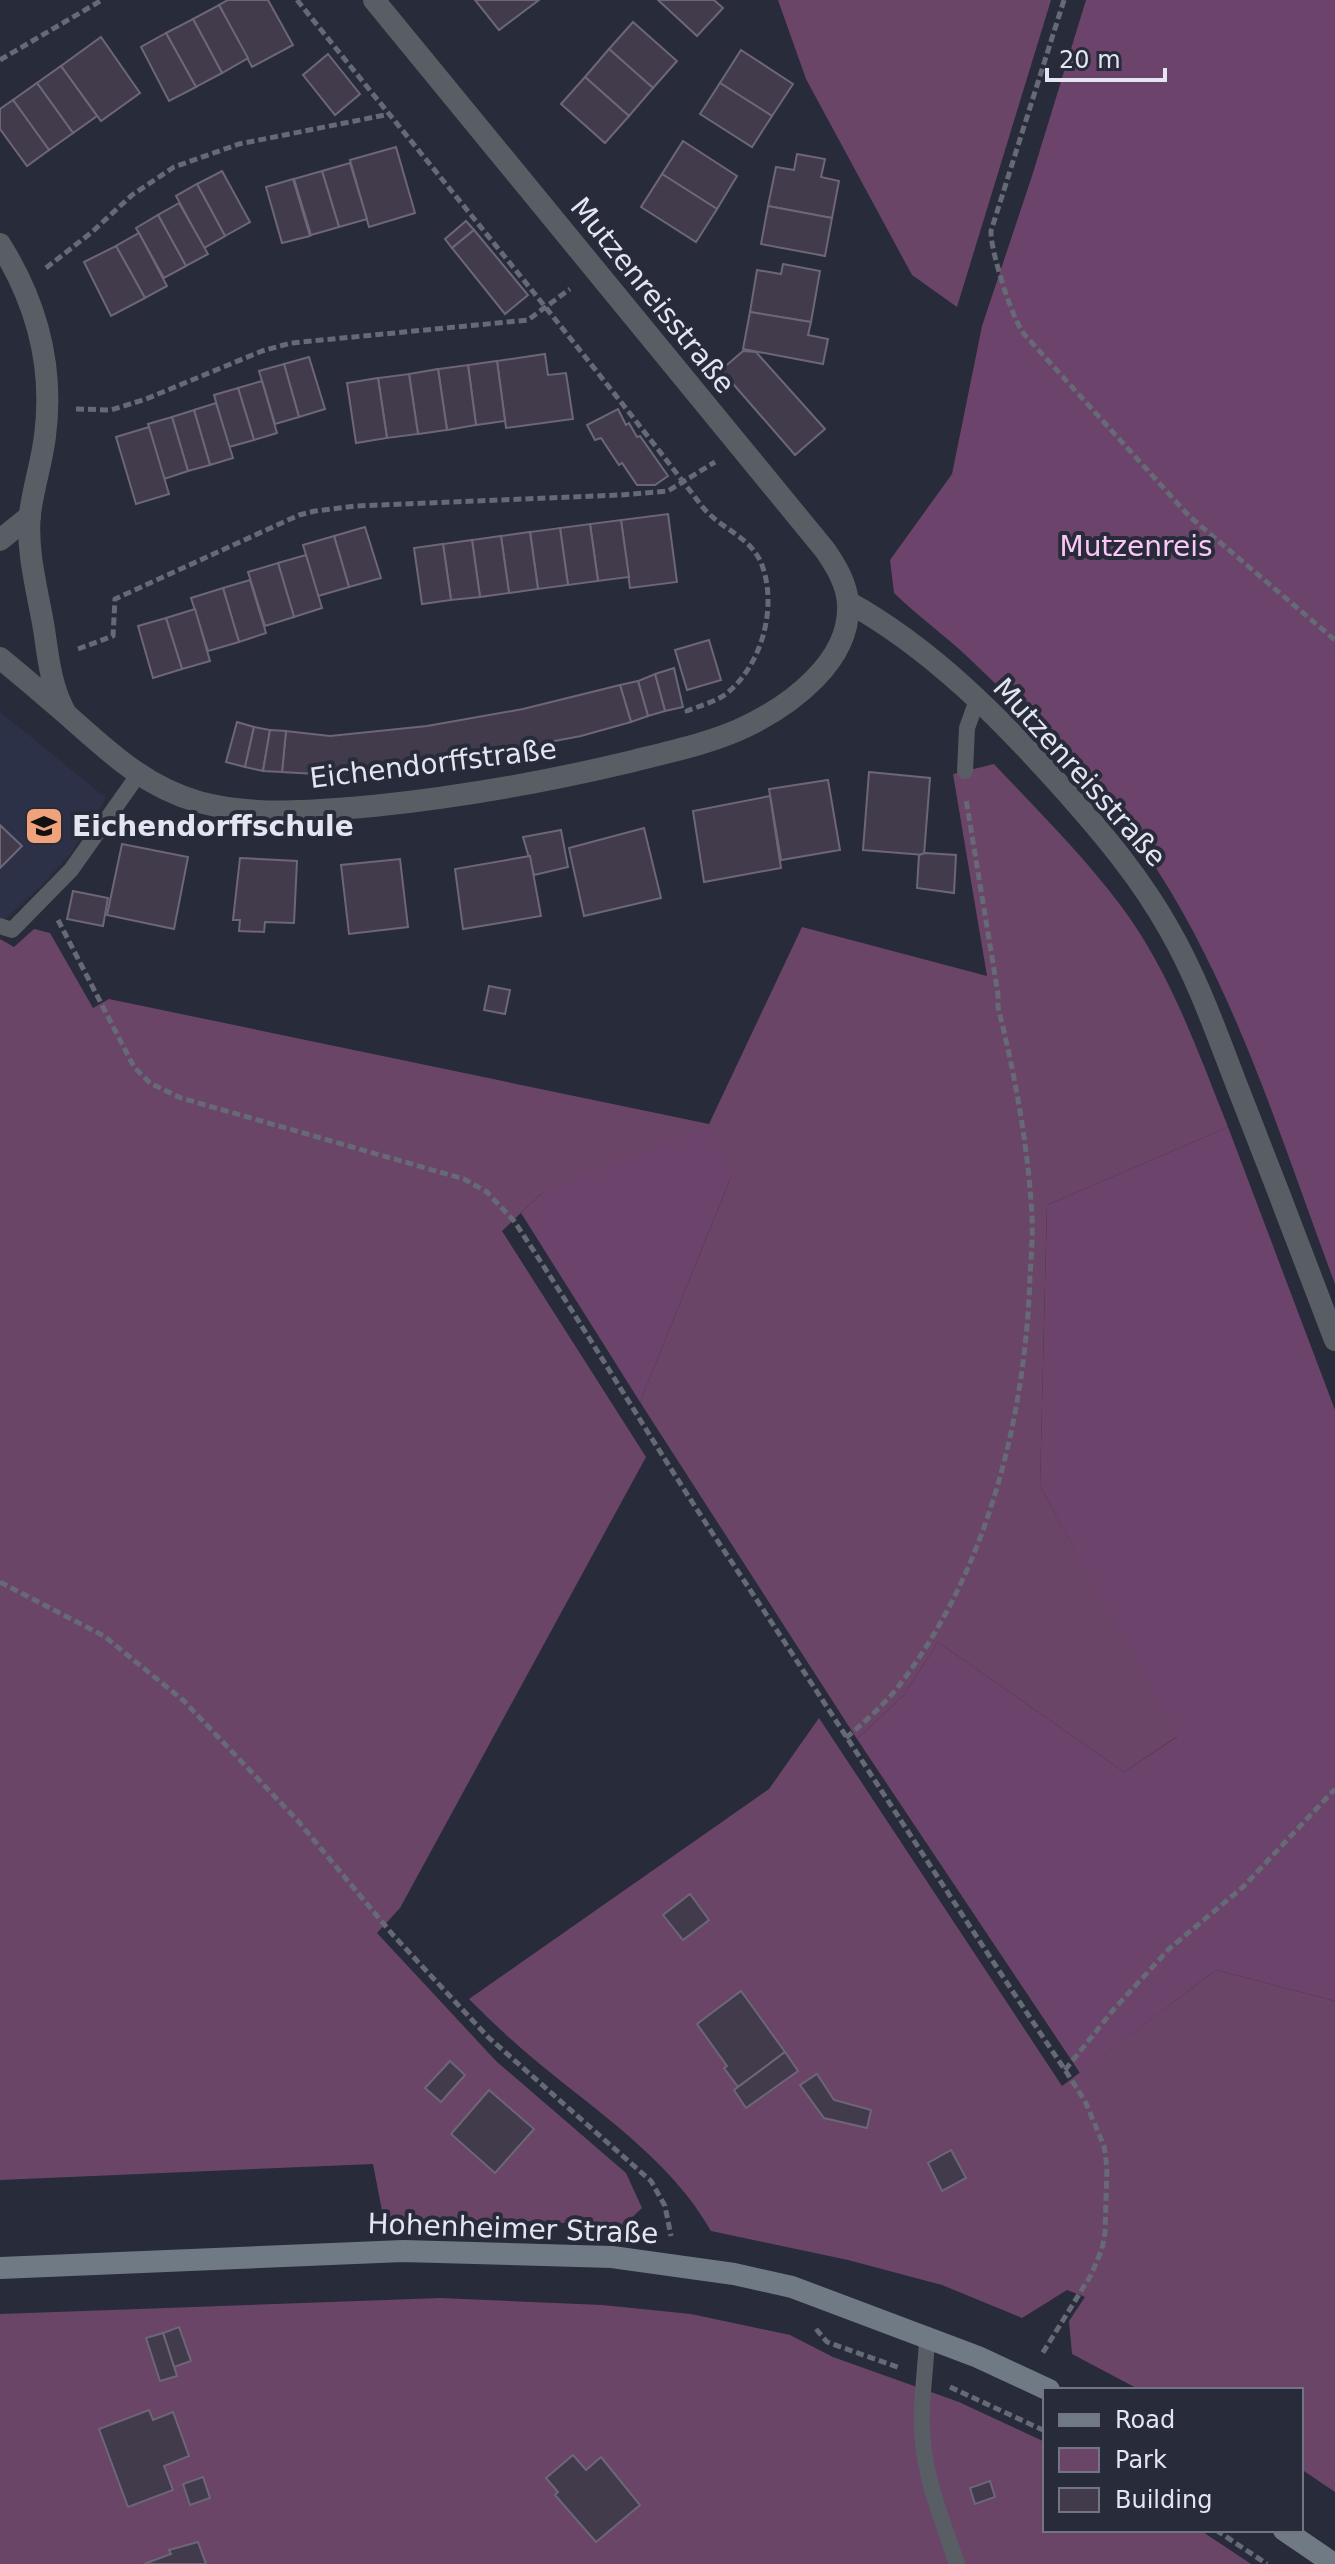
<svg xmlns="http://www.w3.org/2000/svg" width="1335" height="2564" font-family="'DejaVu Sans',sans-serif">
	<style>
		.built { fill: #2d3147 }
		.green { fill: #6a4568 }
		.forest { fill: #6c436a }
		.building { fill: #413b4c; stroke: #6c6678; stroke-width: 2 }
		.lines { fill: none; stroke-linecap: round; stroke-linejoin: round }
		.path { stroke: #666976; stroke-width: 5; stroke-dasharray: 8 4; stroke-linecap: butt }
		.service { stroke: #585e64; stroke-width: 16 }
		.minor { stroke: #585e64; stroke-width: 22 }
		.secondary { stroke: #707a84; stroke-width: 22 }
		.labels { text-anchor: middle; stroke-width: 8; stroke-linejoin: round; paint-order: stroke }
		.street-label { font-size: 28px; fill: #e3e5f0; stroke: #282b3a }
		.park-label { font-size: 28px; fill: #fcc7f8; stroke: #282b3a }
		.poi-label { font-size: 28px; font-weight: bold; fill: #e3e5f0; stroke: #282b3a; text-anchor: start }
	</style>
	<rect width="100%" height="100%" fill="#282b3a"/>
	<polygon class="built" points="0,712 106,798 71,853 41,886 0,924"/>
	<g class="green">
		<polygon points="778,0 1051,0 957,307 912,275 806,79"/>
		<path d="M994,764c43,46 89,91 127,142 49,65 77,146 107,221l-181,78 -7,281 138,250 -54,36 -186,-130 -34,53 -47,44 -217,-337 91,-225 -189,16 -40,38 144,226 -246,451 -23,25 119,128 130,112 16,35 -19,18 -118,-6 -121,1 -11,-57 -373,16v-1241l14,8 20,-18 16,4 43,75 16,-9 600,125 93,-197 185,49 -34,-202z"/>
		<path d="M819,1718l243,368 154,-116 119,31v491l-34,-23v-79h-161l-68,-36 -3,-33 16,-24 -18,-7 -45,28 -80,-33 -94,-25 -137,-29c-40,-70 -108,-115 -170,-166 -25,-20 -49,-43 -72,-66l300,-210z"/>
		<polygon points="441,2298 602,2305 691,2314 790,2335 833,2357 959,2402 1045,2442 1045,2530 1200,2530 1251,2564 0,2564 0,2314"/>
	</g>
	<g class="forest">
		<path d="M1086,0h249v1284c-54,-144 -101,-302 -189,-431 -47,-67 -111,-132 -170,-188 -26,-26 -56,-47 -82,-72l-4,-33 62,-86 30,-148 50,-150z"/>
		<polygon points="709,1124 731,1177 640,1402 521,1213 542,1193"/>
		<polygon points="1228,1127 1335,1410 1335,2001 1216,1970 1080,2073 857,1739 904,1695 938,1642 1124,1772 1177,1737 1040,1486 1047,1205"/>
	</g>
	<g class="building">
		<polygon points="228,0 268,0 293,45 252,67 219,5"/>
		<polygon points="475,0 539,0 499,30"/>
		<polygon points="658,0 714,0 723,8 697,36"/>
		<polygon points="219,5 248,58 222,73 193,19"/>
		<polygon points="193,19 222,73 196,87 166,33"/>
		<polygon points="633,22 677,61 653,88 609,49"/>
		<polygon points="166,33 196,87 169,101 141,47"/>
		<polygon points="101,37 140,93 101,121 61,66"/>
		<polygon points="609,49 653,88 629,116 585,77"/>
		<polygon points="741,50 793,84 772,116 720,83"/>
		<polygon points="328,54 360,94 335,115 303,75"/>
		<polygon points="61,66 97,116 73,133 37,83"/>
		<polygon points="585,77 629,116 605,143 561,104"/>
		<polygon points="37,83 73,133 49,150 13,100"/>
		<polygon points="720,83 772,116 752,147 700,114"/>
		<polygon points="13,100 49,150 27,166 0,129 0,109"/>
		<polygon points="683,141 737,176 717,209 662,174"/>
		<polygon points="396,147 415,213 369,227 350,160"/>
		<polygon points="797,154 825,159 821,177 839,181 832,218 768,206 776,167 794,170"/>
		<polygon points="350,163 367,219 339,227 322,171"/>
		<polygon points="222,171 250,222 225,236 197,184"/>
		<polygon points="322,171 339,227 311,235 294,179"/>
		<polygon points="662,174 717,209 696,242 641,207"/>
		<polygon points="293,179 310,236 282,243 266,187"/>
		<polygon points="197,184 225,236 204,248 176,196"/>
		<polygon points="179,203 208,254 186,266 158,215"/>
		<polygon points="768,206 832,218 825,256 761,244"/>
		<polygon points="158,215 186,266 164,278 136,228"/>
		<polygon points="466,221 474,230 452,248 445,239"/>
		<polygon points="474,230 528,295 505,314 452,248"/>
		<polygon points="139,233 167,286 145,298 116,246"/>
		<polygon points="116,246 145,298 111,316 84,262"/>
		<polygon points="783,264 820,271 811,322 750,312 757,270 781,274"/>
		<polygon points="750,312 811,322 808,335 828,339 823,364 743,349"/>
		<polygon points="743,351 756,352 825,429 795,455 721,370"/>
		<polygon points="545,354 548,375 566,373 573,419 506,428 497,361"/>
		<polygon points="309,357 325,409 299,417 284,364"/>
		<polygon points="497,361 505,421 476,425 468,365"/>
		<polygon points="284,364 299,417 275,424 259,371"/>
		<polygon points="468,365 476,425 447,430 438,369"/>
		<polygon points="438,369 447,430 418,434 409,374"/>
		<polygon points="409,374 418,434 387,438 378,378"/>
		<polygon points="378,378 387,438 356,443 347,383"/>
		<polygon points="262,381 277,433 254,440 238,388"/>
		<polygon points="238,388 254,440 229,447 214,395"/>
		<polygon points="216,403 233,458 210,465 194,410"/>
		<polygon points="618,409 626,425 629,423 637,437 640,436 668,476 655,485 637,485 622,463 619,465 601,438 595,440 587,425"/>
		<polygon points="194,410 210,465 188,471 172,417"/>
		<polygon points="172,417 188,471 164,479 148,424"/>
		<polygon points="149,427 169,494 136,504 116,437"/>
		<polygon points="668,514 677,582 630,588 621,520"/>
		<polygon points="621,520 629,577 598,581 590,524"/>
		<polygon points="590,524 598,581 568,585 560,528"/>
		<polygon points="365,527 381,578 349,587 334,536"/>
		<polygon points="560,528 568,585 538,589 530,532"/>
		<polygon points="530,532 538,589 509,593 501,536"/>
		<polygon points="334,536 349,587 318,596 303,545"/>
		<polygon points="501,536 509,593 480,597 472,540"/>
		<polygon points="472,540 480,597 451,600 443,544"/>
		<polygon points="443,544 451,600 422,604 414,548"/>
		<polygon points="306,555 322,608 294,617 278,563"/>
		<polygon points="278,563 294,617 265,626 248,572"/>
		<polygon points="250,580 266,633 239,642 223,588"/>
		<polygon points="223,588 239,642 208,651 191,598"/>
		<polygon points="195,609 210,661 182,669 166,618"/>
		<polygon points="166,618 182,669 153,678 138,626"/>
		<polygon points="709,640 721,680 687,690 675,650"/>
		<polygon points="674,668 683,707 665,711 655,674"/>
		<polygon points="655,674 665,711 648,716 638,681"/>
		<polygon points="638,681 648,716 631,722 620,685"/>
		<polygon points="620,685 631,722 581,736 432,764 333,775 282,772 286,731 330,736 427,726 523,709"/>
		<polygon points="237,722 254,727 245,767 226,762"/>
		<polygon points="254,727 270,730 263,771 245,767"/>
		<polygon points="270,730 286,731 282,772 263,771"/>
		<polygon points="869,772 930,778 924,855 863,850"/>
		<polygon points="828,780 840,850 781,860 769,789"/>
		<polygon points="770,796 781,868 704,882 693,811"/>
		<polygon points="0,825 22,846 0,868"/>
		<polygon points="644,828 661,898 584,916 569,848"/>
		<polygon points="561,830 568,867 534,875 523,837"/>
		<polygon points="122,844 188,857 174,929 107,915"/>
		<polygon points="925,853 956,855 954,893 917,888 919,855"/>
		<polygon points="530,856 541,916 463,929 455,869"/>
		<polygon points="240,858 297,861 294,923 265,922 264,932 239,931 240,920 233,920"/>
		<polygon points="400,859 408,927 349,934 341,865"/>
		<polygon points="73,891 108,898 103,926 67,919"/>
		<polygon points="489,986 510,990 505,1014 484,1010"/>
		<polygon points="690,1894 709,1920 683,1940 663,1915"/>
		<polygon points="741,1991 785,2052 738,2087 724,2068 727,2066 697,2024"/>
		<polygon points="785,2052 798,2071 746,2108 734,2090"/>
		<polygon points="450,2061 465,2075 441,2102 425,2088"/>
		<polygon points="817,2074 834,2100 871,2110 867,2128 824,2118 800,2085"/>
		<polygon points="489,2090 534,2129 495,2173 451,2134"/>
		<polygon points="951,2150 966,2178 942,2191 928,2163"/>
		<polygon points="179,2327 191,2361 174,2367 163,2333"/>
		<polygon points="163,2333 177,2376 160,2381 146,2338"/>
		<polygon points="149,2410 153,2420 173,2412 189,2456 164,2466 173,2490 128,2507 99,2429"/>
		<polygon points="573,2455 586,2470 601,2457 640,2505 596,2542 555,2495 558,2492 546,2478"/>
		<polygon points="203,2477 210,2498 190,2505 183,2484"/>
		<polygon points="990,2481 995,2497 975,2504 970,2488"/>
		<polygon points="198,2542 206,2564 144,2564 171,2554 169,2550"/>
	</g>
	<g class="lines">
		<g class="path">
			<path d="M297,0c135,168 273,334 404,505 19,25 52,31 62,63 14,42 -2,98 -37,126 -11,8 -27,12 -39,17l1,3"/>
			<path d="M1064,0l-73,231c-1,18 21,88 33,103l165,182 146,124"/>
			<polyline points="0,60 102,0"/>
			<polyline points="46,268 92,232 132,195 174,167 239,144 390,114"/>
			<polyline points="76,409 111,410 146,399 262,351 291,343 528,320 570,289"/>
			<polyline points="78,649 113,636 115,599 299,515 315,511 355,506 620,495 668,491 715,462"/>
			<path d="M58,920l76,147 16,16 31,15 283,81 23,13 27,29c74,111 141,227 215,337 113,170 222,342 336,512l20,31 19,45 3,21 -2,66 -3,16 -11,26 -49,79"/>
			<polyline points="0,1582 104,1636 184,1701 298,1821 393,1935 488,2037 651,2181 665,2206 671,2236"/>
			<path d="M846,1738c18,-16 37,-32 52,-51 89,-115 127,-267 132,-410 1,-20 3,-41 2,-61 -4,-70 -17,-142 -34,-209v-13l-32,-195"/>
			<polyline points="1065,2070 1114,2009 1169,1949 1243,1887 1335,1789"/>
			<polyline points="816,2329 827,2342 900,2368"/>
			<polyline points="950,2387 1045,2431"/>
			<polyline points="1216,2530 1267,2564"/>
		</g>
		<g class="service">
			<polyline points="965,771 967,728 977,700"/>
			<polyline points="0,926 12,930 71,870 138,775"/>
			<path d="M927,2337c-1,35 -8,71 -4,106 4,41 21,82 34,121"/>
		</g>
		<g class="minor">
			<path d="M0,244c37,59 54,123 45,192 -3,26 -12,52 -15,78 -4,37 8,79 14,115 4,28 7,58 21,83"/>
			<polyline points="0,540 30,516"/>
			<path d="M848,602c85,47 155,119 219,191 38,43 74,86 102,136 30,52 50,111 72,167 32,81 63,163 94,244"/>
			<path d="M0,658c22,18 43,36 65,55 42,37 78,73 134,89 55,15 118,9 174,4 87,-9 172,-24 256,-44 39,-10 80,-18 116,-35 46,-22 106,-66 103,-123 -1,-20 -12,-38 -23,-54l-451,-550"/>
		</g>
		<g class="secondary">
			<polyline points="0,2268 403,2251 612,2257 734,2274 792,2287 978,2357 1049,2390"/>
			<polyline points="1284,2530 1334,2564"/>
		</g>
	</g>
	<defs>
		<symbol id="school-square" viewBox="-11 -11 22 22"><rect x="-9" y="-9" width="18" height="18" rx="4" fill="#f0a27a" stroke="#282b3a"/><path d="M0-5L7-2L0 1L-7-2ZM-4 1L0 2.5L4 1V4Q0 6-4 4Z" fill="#111"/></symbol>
	</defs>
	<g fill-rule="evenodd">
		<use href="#school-square" x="22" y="804" width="44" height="44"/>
	</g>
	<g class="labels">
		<g class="street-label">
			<text transform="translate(653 295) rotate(51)" y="10">Mutzenreisstraße</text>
			<text transform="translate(433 763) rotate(-7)" y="10">Eichendorffstraße</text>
			<text transform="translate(1080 772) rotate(48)" y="10">Mutzenreisstraße</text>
			<text transform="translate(513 2228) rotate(2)" y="10">Hohenheimer Straße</text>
		</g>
		<g class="park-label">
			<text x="1136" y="556">Mutzenreis</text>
		</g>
		<g class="poi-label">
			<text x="72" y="836">Eichendorffschule</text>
		</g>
	</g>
	<rect x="1043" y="2388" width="260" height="144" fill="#282b3a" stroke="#737583" stroke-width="2"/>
	<rect x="1059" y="2414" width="40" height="12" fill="#707a84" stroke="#737583" stroke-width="2"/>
	<text x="1115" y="2428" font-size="24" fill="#e3e5f0">Road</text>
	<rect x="1059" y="2448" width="40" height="24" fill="#6a4568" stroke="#737583" stroke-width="2"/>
	<text x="1115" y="2468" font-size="24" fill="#e3e5f0">Park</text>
	<rect x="1059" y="2488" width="40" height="24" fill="#413b4c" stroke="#737583" stroke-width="2"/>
	<text x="1115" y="2508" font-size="24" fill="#e3e5f0">Building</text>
	<path d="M1047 68v12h118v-12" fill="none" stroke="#e3e5f0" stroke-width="4"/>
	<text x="1059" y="68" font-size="24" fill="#e3e5f0" stroke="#282b3a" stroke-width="6" paint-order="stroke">20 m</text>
</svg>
